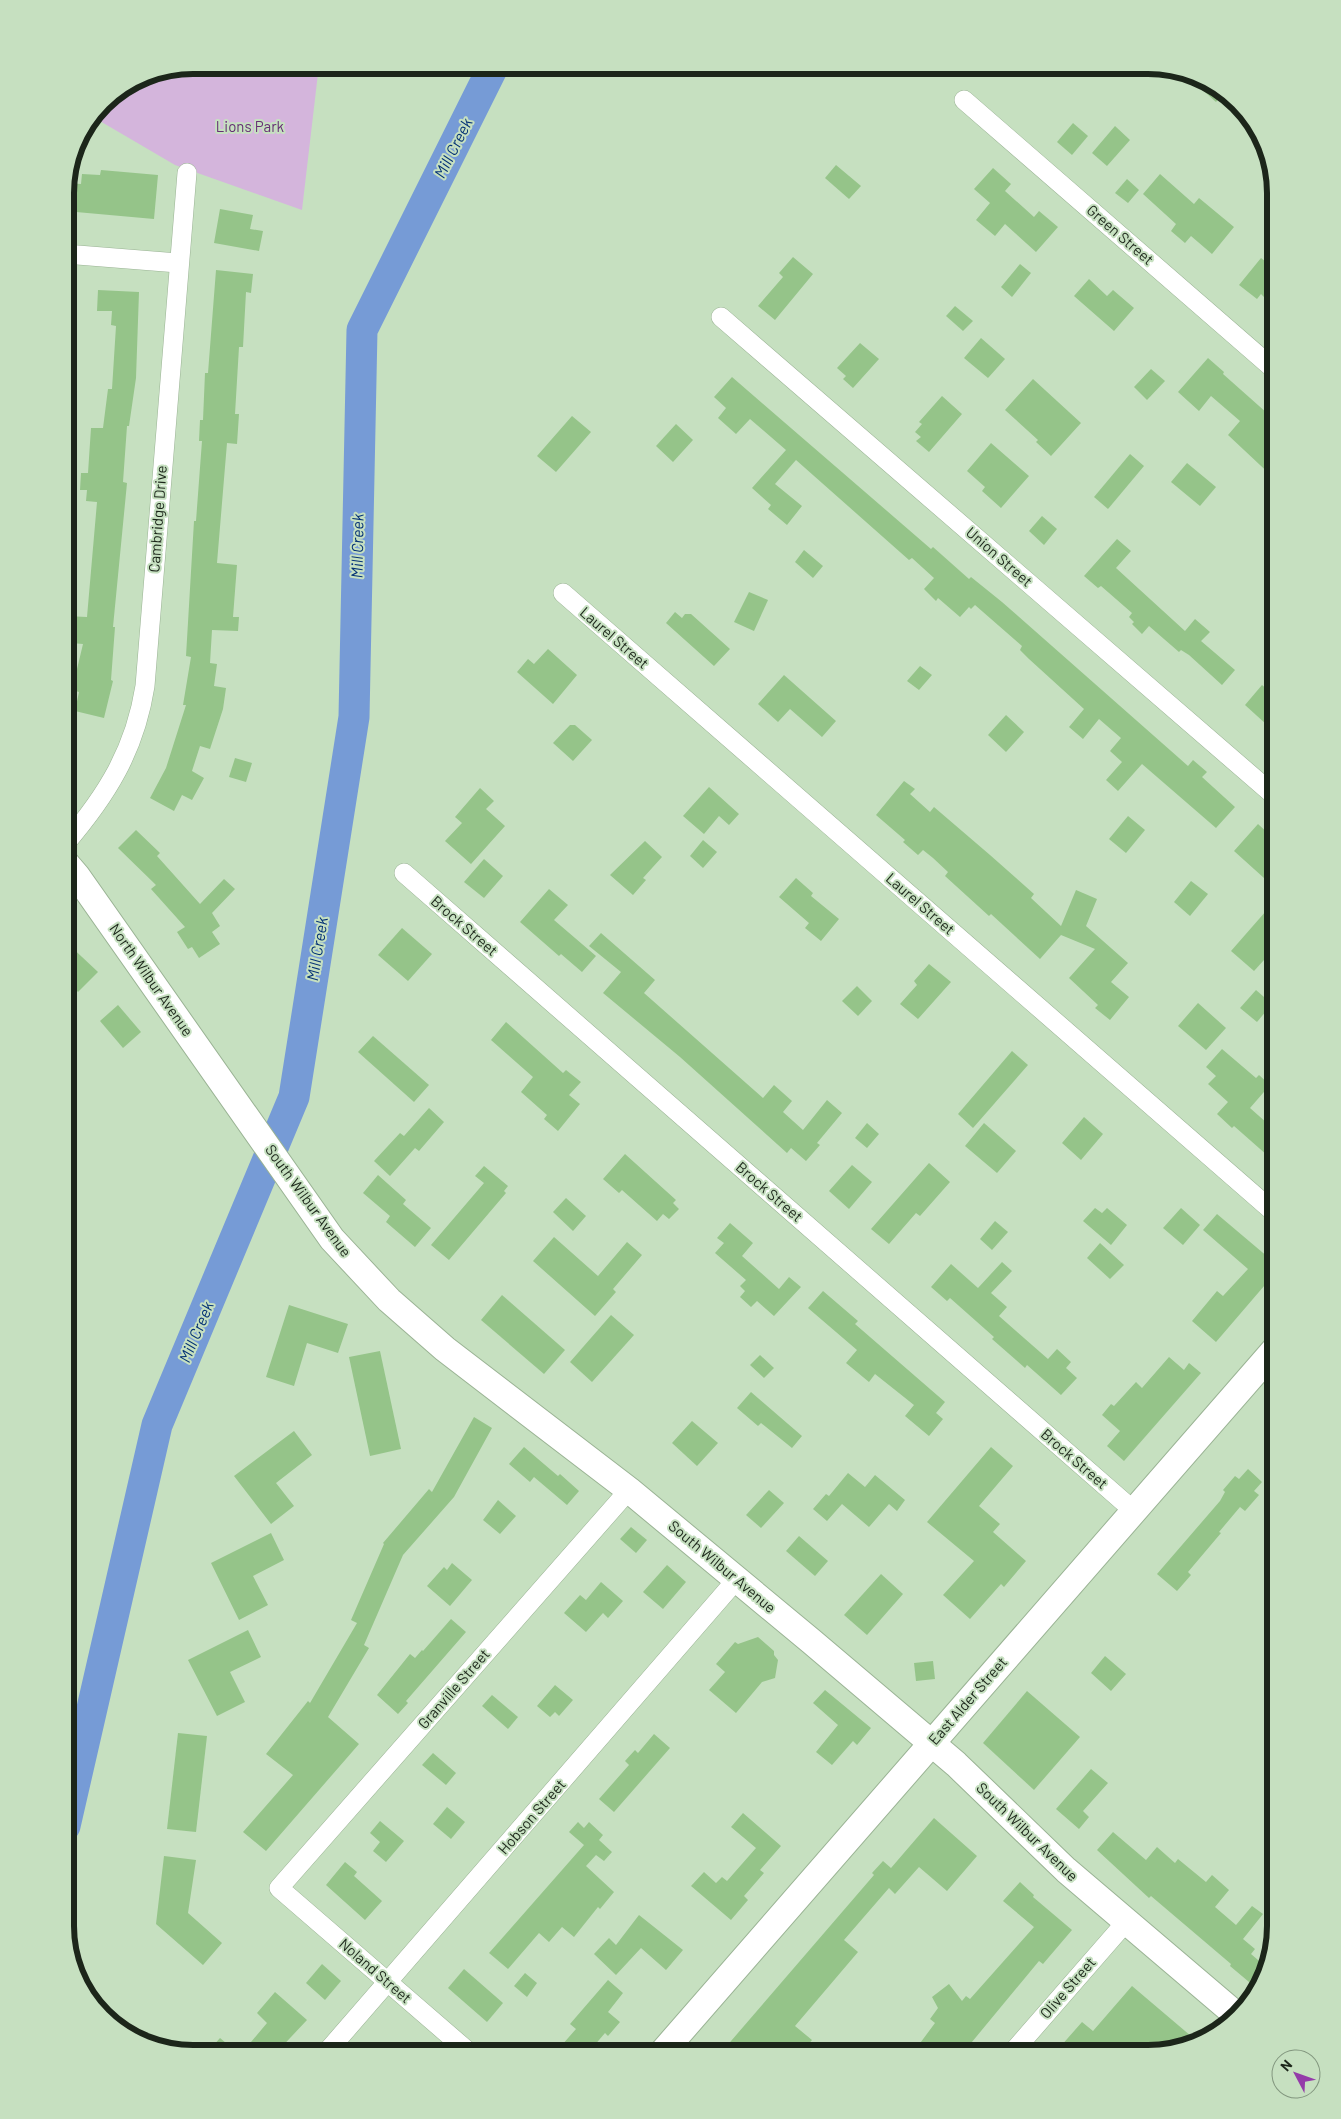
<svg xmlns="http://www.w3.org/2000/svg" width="1341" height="2119" font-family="Barlow,sans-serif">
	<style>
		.green { fill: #d4b5dc }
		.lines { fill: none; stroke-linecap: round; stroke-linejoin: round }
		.river { stroke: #769bd6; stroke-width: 31 }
		.building { fill: #95c489 }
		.minor-casing { stroke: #9ab394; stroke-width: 20 }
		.secondary-casing { stroke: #9ab394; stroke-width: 28 }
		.minor { stroke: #fff; stroke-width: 19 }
		.secondary { stroke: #fff; stroke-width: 26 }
		.labels { text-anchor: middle; stroke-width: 4; stroke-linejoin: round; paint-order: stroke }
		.park-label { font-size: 15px; fill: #662e74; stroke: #c6e0c0 }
		.street-label { font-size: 15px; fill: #1c261a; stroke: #c6e0c0 }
		.water-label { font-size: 16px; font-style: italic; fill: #033175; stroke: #c6e0c0 }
		.rim { fill: none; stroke: #1c261a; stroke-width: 6 }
	</style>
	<rect width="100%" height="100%" fill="#c6e0c0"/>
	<polygon class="green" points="193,65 319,65 302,210 175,165 93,117 103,102 144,75"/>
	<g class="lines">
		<polyline class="river" points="65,1826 157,1425 294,1097 354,717 362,330 494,65"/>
	</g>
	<g class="building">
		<polygon points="1186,75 1219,87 1224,92 1216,102"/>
		<polygon points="1073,123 1088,136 1072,155 1057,142"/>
		<polygon points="1115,126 1130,140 1107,166 1092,153"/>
		<polygon points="836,165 861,186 849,199 825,178"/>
		<polygon points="993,168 1011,184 1005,191 1034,217 1039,211 1058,227 1036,252 1005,224 995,236 976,220 990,203 974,189"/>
		<polygon points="101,170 158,175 154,219 65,211 66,183 81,184 82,174 100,175"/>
		<polygon points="1160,174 1194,204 1199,198 1234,227 1212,254 1191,236 1185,243 1171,231 1176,224 1143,194"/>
		<polygon points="1127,179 1139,190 1128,203 1115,193"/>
		<polygon points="220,209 253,215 250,229 263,231 259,251 214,243"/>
		<polygon points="793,257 813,274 775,320 758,306 783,277 779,273"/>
		<polygon points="1261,258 1276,270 1276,292 1268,301 1261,294 1257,299 1239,285"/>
		<polygon points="1020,264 1031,273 1012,297 1001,287"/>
		<polygon points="216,270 253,274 251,293 246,292 243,347 239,347 235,414 239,414 237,444 227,443 217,563 237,565 233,617 239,617 238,631 212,630 210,663 217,664 214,686 226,688 223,709 210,749 200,746 192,771 204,778 192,800 182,795 174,811 150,798 166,768 186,705 183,705 191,657 186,656 194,521 196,521 202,441 199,441 200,420 203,420 205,373 208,373"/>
		<polygon points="1089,279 1107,296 1113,290 1134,308 1114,331 1074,296"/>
		<polygon points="98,290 139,292 136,378 129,426 127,426 123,482 127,483 113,627 115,627 111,680 113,681 104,718 75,711 79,692 72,690 83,644 71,643 72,630 65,629 65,616 87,617 97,502 86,501 87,490 80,490 81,473 88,473 91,428 103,428 108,389 112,389 116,326 111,325 112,311 97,311"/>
		<polygon points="955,306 973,321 963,331 946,316"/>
		<polygon points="981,338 1005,359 988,378 964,358"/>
		<polygon points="860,343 879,359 853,388 843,379 846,376 837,368"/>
		<polygon points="1208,358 1224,372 1223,374 1276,421 1276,480 1228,435 1240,421 1211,396 1199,411 1178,392"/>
		<polygon points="1151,369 1165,381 1147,400 1134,387"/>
		<polygon points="732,377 931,549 933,547 969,579 971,577 1002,602 1179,758 1188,766 1193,760 1207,772 1202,777 1235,807 1216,828 1142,764 1118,791 1106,780 1122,762 1110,751 1121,738 1099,719 1083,739 1069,727 1084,709 1029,659 1020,650 1022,646 975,605 971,609 969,607 960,617 938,598 936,601 924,589 934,578 912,558 909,560 796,460 775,484 802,506 787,525 768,509 771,505 752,488 786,450 750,419 736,434 718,418 726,408 714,397"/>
		<polygon points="1033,379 1081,423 1051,456 1036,442 1038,440 1005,410"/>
		<polygon points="942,396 962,414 929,452 916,441 921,437 915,432 922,424 919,422"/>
		<polygon points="572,416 591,432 556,472 537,456"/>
		<polygon points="676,424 693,440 673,462 656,446"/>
		<polygon points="991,443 1029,476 1001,508 982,491 985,487 967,471"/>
		<polygon points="1130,454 1144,466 1108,509 1094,497"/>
		<polygon points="1187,463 1216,487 1200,506 1171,482"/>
		<polygon points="1042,516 1057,529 1044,545 1029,531"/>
		<polygon points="1117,539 1131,551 1116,568 1185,631 1195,619 1210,632 1201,641 1235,670 1222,685 1189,655 1181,650 1179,652 1149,626 1142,634 1132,624 1134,622 1129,617 1132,613 1101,586 1098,588 1084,576"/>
		<polygon points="804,550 823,566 813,578 795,562"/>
		<polygon points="749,592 768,600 754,631 734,622"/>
		<polygon points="675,612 682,618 685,614 691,614 730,649 714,666 666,623"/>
		<polygon points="548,649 577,675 553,704 517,672 528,659 534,664"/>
		<polygon points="920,666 932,675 919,690 907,681"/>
		<polygon points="784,675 836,721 822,737 790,709 778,722 758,704"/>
		<polygon points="1262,685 1276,697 1276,733 1245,705"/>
		<polygon points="1006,715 1024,732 1006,752 988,735"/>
		<polygon points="570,725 575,725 592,740 573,761 553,743"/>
		<polygon points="235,758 252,763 246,782 229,777"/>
		<polygon points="904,781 915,789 910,794 930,812 934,807 990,855 1034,894 1031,898 1061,926 1076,890 1097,899 1086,926 1128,963 1111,982 1129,997 1110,1020 1095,1008 1098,1005 1069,978 1095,949 1061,935 1040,959 991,914 989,916 945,876 948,872 933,858 923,850 918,855 903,842 905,840 876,815"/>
		<polygon points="709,787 739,814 729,825 719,816 704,834 683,816"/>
		<polygon points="480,788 494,801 486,809 505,826 471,864 445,841 462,823 455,817"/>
		<polygon points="1128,816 1145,830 1126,853 1109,839"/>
		<polygon points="1258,824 1270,835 1264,841 1276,852 1276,865 1264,878 1234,851"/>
		<polygon points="136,830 160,853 157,856 200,904 224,879 235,889 212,913 220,926 212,932 220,944 199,958 192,947 188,949 177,932 185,927 151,889 156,885 118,848"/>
		<polygon points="703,840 717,852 703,868 690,856"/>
		<polygon points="645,841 662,857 643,878 646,880 633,895 610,875"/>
		<polygon points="484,859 503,876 484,898 464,882"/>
		<polygon points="796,878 813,893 811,896 839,919 821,941 805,928 809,923 779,897"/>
		<polygon points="1191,881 1208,894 1190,916 1174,902"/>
		<polygon points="549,889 568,905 554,920 596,956 582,972 561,954 559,956 520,922"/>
		<polygon points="1266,911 1276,920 1276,947 1254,971 1231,951"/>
		<polygon points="402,928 432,954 408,981 378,955"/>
		<polygon points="601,933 655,980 644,993 763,1098 774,1085 792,1101 783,1112 803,1130 827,1100 842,1113 817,1143 820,1145 806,1161 791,1148 787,1153 680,1057 603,993 621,972 589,946"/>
		<polygon points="65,941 98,972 78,992 65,979"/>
		<polygon points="929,964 951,982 918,1019 900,1004 917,985 914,981"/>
		<polygon points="857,986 872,1001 858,1016 842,1001"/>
		<polygon points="1256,990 1272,1004 1257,1022 1240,1008"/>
		<polygon points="1198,1003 1226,1028 1206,1050 1178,1026"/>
		<polygon points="118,1005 141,1032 123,1048 100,1021"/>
		<polygon points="506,1022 563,1073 566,1070 581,1082 569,1095 580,1104 558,1131 544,1119 547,1115 521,1092 533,1077 491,1040"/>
		<polygon points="373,1036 429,1085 414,1102 358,1052"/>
		<polygon points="1222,1049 1256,1078 1259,1075 1270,1085 1250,1108 1276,1131 1276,1163 1234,1126 1232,1128 1217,1114 1228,1102 1208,1084 1216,1076 1206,1067"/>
		<polygon points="1012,1051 1028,1065 973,1128 958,1114"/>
		<polygon points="429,1108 444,1122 419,1151 415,1148 390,1176 374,1161 400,1133 404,1136"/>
		<polygon points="1084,1117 1103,1134 1081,1160 1062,1143"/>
		<polygon points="867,1123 879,1134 867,1148 855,1138"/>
		<polygon points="984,1123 1016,1151 997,1173 965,1146"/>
		<polygon points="625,1154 676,1200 673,1203 679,1209 669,1219 663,1214 657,1221 622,1190 619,1193 603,1179"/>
		<polygon points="929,1163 950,1182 920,1216 916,1213 889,1244 871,1229"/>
		<polygon points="852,1165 872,1182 849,1209 829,1191"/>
		<polygon points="484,1166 508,1186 504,1191 506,1193 449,1260 431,1245 484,1183 475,1176"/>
		<polygon points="378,1175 406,1200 403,1204 431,1228 415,1247 386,1222 390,1216 363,1193"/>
		<polygon points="566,1198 586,1216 573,1231 553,1212"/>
		<polygon points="1095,1208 1102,1213 1107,1208 1127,1225 1111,1245 1083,1221"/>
		<polygon points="1181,1208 1200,1225 1183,1245 1163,1228"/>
		<polygon points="1217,1214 1276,1264 1276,1272 1216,1342 1192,1321 1217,1291 1223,1296 1248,1269 1203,1230"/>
		<polygon points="995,1221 1008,1232 992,1250 980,1239"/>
		<polygon points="730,1223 753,1243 742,1256 779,1289 789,1277 801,1287 774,1316 757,1301 751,1307 740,1297 745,1291 740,1286 746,1280 715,1253 724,1243 717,1238"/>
		<polygon points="554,1237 598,1276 627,1242 642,1255 613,1289 616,1292 595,1316 533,1261"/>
		<polygon points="1100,1243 1124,1265 1110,1279 1087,1258"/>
		<polygon points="1002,1262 1012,1271 991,1293 1007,1307 999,1316 1048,1359 1057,1349 1071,1362 1066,1368 1077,1378 1061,1395 1027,1365 1025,1368 992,1339 994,1337 950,1298 947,1301 931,1287 951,1264 978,1288"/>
		<polygon points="823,1291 858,1321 855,1324 945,1402 936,1413 943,1419 929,1436 905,1416 914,1405 875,1374 869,1382 846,1363 857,1350 808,1308"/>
		<polygon points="502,1295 565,1350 544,1374 481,1320"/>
		<polygon points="289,1305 348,1324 338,1353 307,1343 294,1386 266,1377"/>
		<polygon points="611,1315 634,1335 592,1382 570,1362"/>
		<polygon points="380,1351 401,1449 370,1456 349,1357"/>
		<polygon points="760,1355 774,1368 764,1378 750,1365"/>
		<polygon points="1169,1357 1184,1370 1189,1363 1201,1373 1124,1461 1107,1446 1120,1431 1102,1415 1111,1404 1114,1406 1136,1382 1142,1388"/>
		<polygon points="751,1392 802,1436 792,1448 761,1423 758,1426 737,1408"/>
		<polygon points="474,1417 492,1428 454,1497 403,1555 364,1645 369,1648 328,1717 359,1744 266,1851 243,1832 293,1775 266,1754 308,1701 310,1703 357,1623 351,1620 384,1544 383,1543 429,1489 432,1492"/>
		<polygon points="692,1421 718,1443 697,1466 672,1443"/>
		<polygon points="294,1431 312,1455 276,1483 294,1506 271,1524 234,1476"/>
		<polygon points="524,1447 558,1476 560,1474 579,1491 567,1505 534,1477 530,1482 509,1464"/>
		<polygon points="991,1447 1013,1466 979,1506 1000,1524 993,1532 1026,1561 1004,1587 1001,1584 970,1619 943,1595 974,1561 927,1522"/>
		<polygon points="1248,1469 1262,1482 1254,1491 1259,1495 1245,1511 1240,1507 1219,1532 1221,1533 1188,1572 1191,1575 1177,1591 1157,1574 1220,1501 1225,1492 1223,1490 1235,1476 1239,1479"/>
		<polygon points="848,1473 865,1487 875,1475 905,1500 897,1511 889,1504 869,1527 842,1504 827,1521 813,1509 826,1494 829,1496"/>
		<polygon points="769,1490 784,1503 761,1528 746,1515"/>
		<polygon points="498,1500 516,1516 500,1534 483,1520"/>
		<polygon points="631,1527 647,1540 636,1553 620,1539"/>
		<polygon points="271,1533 284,1560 253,1576 268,1605 239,1620 211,1563"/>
		<polygon points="799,1536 828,1561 815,1576 786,1551"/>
		<polygon points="452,1563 472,1580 450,1606 427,1586 444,1567 447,1570"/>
		<polygon points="667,1565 686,1582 663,1609 643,1592"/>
		<polygon points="881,1574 903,1594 867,1635 844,1615"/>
		<polygon points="601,1582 623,1601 608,1618 603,1613 586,1632 564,1613 580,1595 586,1600"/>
		<polygon points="451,1619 466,1632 406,1701 408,1703 398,1714 377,1695 410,1654 415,1658 422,1650 423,1651"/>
		<polygon points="248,1630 261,1657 230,1672 245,1702 217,1716 188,1660"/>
		<polygon points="758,1637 774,1651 774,1655 778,1660 775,1678 762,1682 736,1713 709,1690 725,1672 716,1664 735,1642 738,1644"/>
		<polygon points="1105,1656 1126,1674 1111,1691 1091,1673"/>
		<polygon points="933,1661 935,1679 916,1681 914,1663"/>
		<polygon points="555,1685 573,1700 559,1716 555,1712 550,1717 537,1706"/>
		<polygon points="825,1690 871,1728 857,1745 853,1741 832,1765 816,1752 838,1725 813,1703"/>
		<polygon points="1027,1691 1080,1737 1034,1790 983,1743"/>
		<polygon points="492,1695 518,1717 508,1729 482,1706"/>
		<polygon points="178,1733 207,1736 196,1832 167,1829"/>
		<polygon points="654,1734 670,1748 614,1812 599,1799 629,1765 625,1761 635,1750 638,1753"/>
		<polygon points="433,1753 456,1773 446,1785 422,1765"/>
		<polygon points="1091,1769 1108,1783 1083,1811 1089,1817 1079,1829 1056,1809"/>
		<polygon points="447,1807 465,1822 451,1839 433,1824"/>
		<polygon points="743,1813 781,1846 760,1870 764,1873 744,1896 748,1900 731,1920 691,1886 704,1872 716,1883 722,1877 727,1881 756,1848 731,1827"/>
		<polygon points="934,1818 977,1856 947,1891 919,1867 895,1894 889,1888 844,1940 858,1952 795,2026 812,2040 800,2054 732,2054 725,2048 874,1875 872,1873 883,1861 891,1868"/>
		<polygon points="380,1821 404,1841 386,1862 373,1851 380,1842 370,1833"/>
		<polygon points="578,1822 584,1828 589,1822 603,1835 599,1840 612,1852 604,1861 596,1855 586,1866 614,1892 600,1909 598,1907 574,1937 562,1927 549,1942 539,1933 508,1969 489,1953 584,1845 569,1832"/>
		<polygon points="1113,1832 1146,1860 1157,1847 1175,1863 1178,1859 1206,1882 1212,1875 1229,1890 1215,1907 1236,1925 1252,1906 1263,1914 1243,1939 1255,1949 1251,1954 1265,1966 1262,1979 1255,1987 1230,1966 1231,1964 1151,1896 1149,1898 1097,1850"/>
		<polygon points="164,1856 196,1860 188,1913 222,1943 203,1965 156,1924"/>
		<polygon points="345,1862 357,1872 354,1876 382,1901 365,1920 326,1885"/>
		<polygon points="1020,1882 1034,1895 1033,1897 1072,1930 1043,1964 1039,1961 962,2054 912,2054 935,2023 930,2019 938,2008 932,1997 949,1984 962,2001 966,1996 970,1999 1034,1927 1003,1901"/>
		<polygon points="639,1915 683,1950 666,1970 641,1948 616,1975 594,1954 609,1938 616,1945"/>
		<polygon points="322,1964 341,1981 325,2000 306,1983"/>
		<polygon points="464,1969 503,2003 487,2022 448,1988"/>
		<polygon points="525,1973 537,1983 527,1997 514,1986"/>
		<polygon points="608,1980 623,1993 608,2012 620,2022 608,2036 605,2033 587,2054 554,2054 576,2029 570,2024"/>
		<polygon points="1132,1986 1198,2042 1148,2054 1068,2054 1060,2047 1082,2022 1093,2031"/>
		<polygon points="275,1992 307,2020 275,2054 241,2054 267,2023 257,2013"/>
		<polygon points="220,2038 239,2054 206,2054"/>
	</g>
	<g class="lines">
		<defs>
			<g id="minor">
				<polyline points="964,100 1276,371"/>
				<polyline points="65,254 178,263"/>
				<polyline points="721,317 1276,797"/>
				<polyline points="563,593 1276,1214"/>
				<path d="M65,844c42,-49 70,-94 80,-158l42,-513"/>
				<polyline points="404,873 1134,1511"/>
				<polyline points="325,2054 737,1579"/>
				<polyline points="471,2054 279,1888 629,1490"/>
				<polyline points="1011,2054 1126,1922"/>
			</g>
			<g id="secondary">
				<polyline points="65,862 77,876 332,1239 389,1300 445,1349 629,1490 811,1641 956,1764 1066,1870 1234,2013"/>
				<polyline points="661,2054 1276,1348"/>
			</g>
		</defs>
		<use href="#minor" class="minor-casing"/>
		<use href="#secondary" class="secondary-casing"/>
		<use href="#minor" class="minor"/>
		<use href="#secondary" class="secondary"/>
	</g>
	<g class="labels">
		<g class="park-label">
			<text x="250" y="132">Lions Park</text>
		</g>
		<g class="street-label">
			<text transform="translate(1120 235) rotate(41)" y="5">Green Street</text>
			<text transform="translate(158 519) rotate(-86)" y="5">Cambridge Drive</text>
			<text transform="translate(999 557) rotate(41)" y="5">Union Street</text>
			<text transform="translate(614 638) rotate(41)" y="5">Laurel Street</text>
			<text transform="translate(920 904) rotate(41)" y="5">Laurel Street</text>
			<text transform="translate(464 926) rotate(41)" y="5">Brock Street</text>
			<text transform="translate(151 980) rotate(55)" y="5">North Wilbur Avenue</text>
			<text transform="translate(769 1192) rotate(41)" y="5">Brock Street</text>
			<text transform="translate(308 1201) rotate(54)" y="5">South Wilbur Avenue</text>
			<text transform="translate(1074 1459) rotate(41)" y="5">Brock Street</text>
			<text transform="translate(722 1567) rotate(40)" y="5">South Wilbur Avenue</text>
			<text transform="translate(454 1689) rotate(-49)" y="5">Granville Street</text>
			<text transform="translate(968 1701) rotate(-49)" y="5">East Alder Street</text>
			<text transform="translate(532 1817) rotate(-49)" y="5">Hobson Street</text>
			<text transform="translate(1027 1832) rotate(44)" y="5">South Wilbur Avenue</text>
			<text transform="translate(375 1971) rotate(41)" y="5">Noland Street</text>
			<text transform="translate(1068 1988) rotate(-49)" y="5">Olive Street</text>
		</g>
		<g class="water-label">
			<text transform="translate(453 148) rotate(-63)" y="6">Mill Creek</text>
			<text transform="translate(357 546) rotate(-89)" y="6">Mill Creek</text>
			<text transform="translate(317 949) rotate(-81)" y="6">Mill Creek</text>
			<text transform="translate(196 1332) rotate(-67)" y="6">Mill Creek</text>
		</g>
	</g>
	<path d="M0 0H1341V2119H0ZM193 74H1148A119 119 0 0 1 1267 193V1926A119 119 0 0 1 1148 2045H193A119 119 0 0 1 74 1926V193A119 119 0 0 1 193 74Z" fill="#c6e0c0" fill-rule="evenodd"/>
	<path class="rim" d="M193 74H1148A119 119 0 0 1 1267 193V1926A119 119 0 0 1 1148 2045H193A119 119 0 0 1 74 1926V193A119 119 0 0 1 193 74Z"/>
	<g transform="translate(1296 2074) rotate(311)"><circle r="24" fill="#c6e0c0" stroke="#82967e"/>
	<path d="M0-4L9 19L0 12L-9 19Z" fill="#943ca9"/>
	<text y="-8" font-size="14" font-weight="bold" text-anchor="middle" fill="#1c261a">N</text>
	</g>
</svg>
